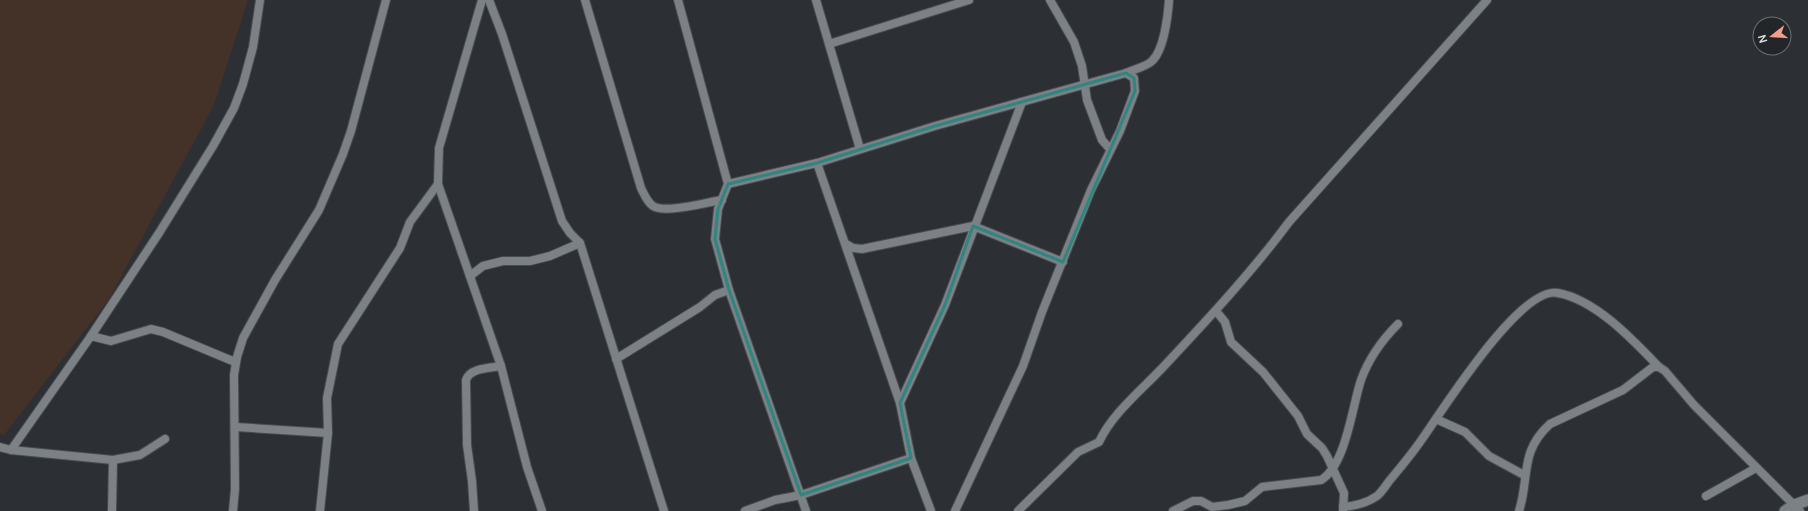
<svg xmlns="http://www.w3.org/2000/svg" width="1808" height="511" font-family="Manrope,sans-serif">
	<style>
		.education { fill: #443229 }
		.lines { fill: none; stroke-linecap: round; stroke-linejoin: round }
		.minor-casing { stroke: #494c4f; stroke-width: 10 }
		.tertiary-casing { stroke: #494c4f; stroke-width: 13 }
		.minor { stroke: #7c8185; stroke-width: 8 }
		.tertiary { stroke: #7c8185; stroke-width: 11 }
		.marked { fill: none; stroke: #2e8680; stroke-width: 3; stroke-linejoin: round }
	</style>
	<rect width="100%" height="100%" fill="#2c2f33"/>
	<polygon class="education" points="0,0 248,0 214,105 109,299 4,435 0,434"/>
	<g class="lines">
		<defs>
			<g id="minor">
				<polyline points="482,0 439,148 438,184 501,366 527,467 542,511"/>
				<polyline points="489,0 502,34 562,221 570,233 580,243 664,511"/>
				<path d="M585,0l56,188c3,6 6,14 12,18 12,8 54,-4 69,-6"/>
				<polyline points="678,0 728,184 718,209 715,239 729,290 806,511"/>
				<polyline points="816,0 860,149"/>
				<polyline points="1050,0 1074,42 1082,66 1087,100 1102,140 1110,149"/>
				<polyline points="829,44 969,0"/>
				<polyline points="817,163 900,403 911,458 931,511"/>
				<path d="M728,184l89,-21 118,-37 191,-53c8,-4 20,-6 26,-12 12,-11 16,-45 17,-61"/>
				<polyline points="846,244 853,248 862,249 973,226 1063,262"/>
				<polyline points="470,276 483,266 503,261 530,261 550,256 580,243"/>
				<polyline points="1216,311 1225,322 1231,342 1263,372 1298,416 1307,434 1322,448 1327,456 1344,493 1343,511"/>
				<polyline points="91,336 111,341 151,329 163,332 235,362"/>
				<polyline points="616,359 700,307 715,295 729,290"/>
				<polyline points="900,403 945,305 1022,102"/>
				<polyline points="1436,419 1465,432 1489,456 1524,475"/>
				<polyline points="236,427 328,433"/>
				<polyline points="0,447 11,450 113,460 140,455 165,439"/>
				<polyline points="11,450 91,336 159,233 213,146 234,108 243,84 253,47 260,0"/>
				<polyline points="1706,496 1756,468"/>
				<path d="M1343,507c11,-1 24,-4 34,-11 5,-4 9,-11 13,-16 10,-12 21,-25 30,-38 21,-29 100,-157 138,-149 38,7 75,47 101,74"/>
				<polyline points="112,511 113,460"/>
				<polyline points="233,511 235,489 234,375 237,357 243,338 275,280 319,210 343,154 351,131 386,0"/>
				<polyline points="320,511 328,433 327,398 338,344 400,248 410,222 438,184"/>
				<path d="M474,511l-2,-30 -5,-36 -1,-65c4,-12 23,-12 35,-14"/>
				<polyline points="745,511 775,500 801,495 911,458"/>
				<polyline points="955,511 1023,366 1042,312 1091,190 1120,131 1135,91 1134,78 1126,73"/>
				<path d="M1018,511l60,-59 21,-10c14,-30 44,-53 67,-78 43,-46 85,-91 123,-142l198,-222"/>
				<path d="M1173,511l20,-10h8l11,6 16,-2 17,-4 17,-14 59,-7c25,-15 31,-73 40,-100 8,-22 20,-39 37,-56"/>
				<path d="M1519,511c11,-34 0,-59 31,-87l73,-34 30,-23h6l6,4 29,34 106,106"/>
			</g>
			<polyline id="tertiary" points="1785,511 1794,505 1808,500"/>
		</defs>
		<use href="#minor" class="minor-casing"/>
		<use href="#tertiary" class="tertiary-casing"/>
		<use href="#minor" class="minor"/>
		<use href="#tertiary" class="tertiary"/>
	</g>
	<path class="marked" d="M1126,73l8,5 1,13 -72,171 -90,-36 -28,79 -45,98 11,55 -110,37 -72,-205 -14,-51 3,-30 10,-25 89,-21 118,-37z"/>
	<g transform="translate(1772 36) rotate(253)"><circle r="19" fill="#222629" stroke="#6e7174"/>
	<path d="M0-3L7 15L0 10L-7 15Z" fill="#f49d8b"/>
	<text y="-6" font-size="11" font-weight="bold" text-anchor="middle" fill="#dfe2e4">N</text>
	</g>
</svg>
